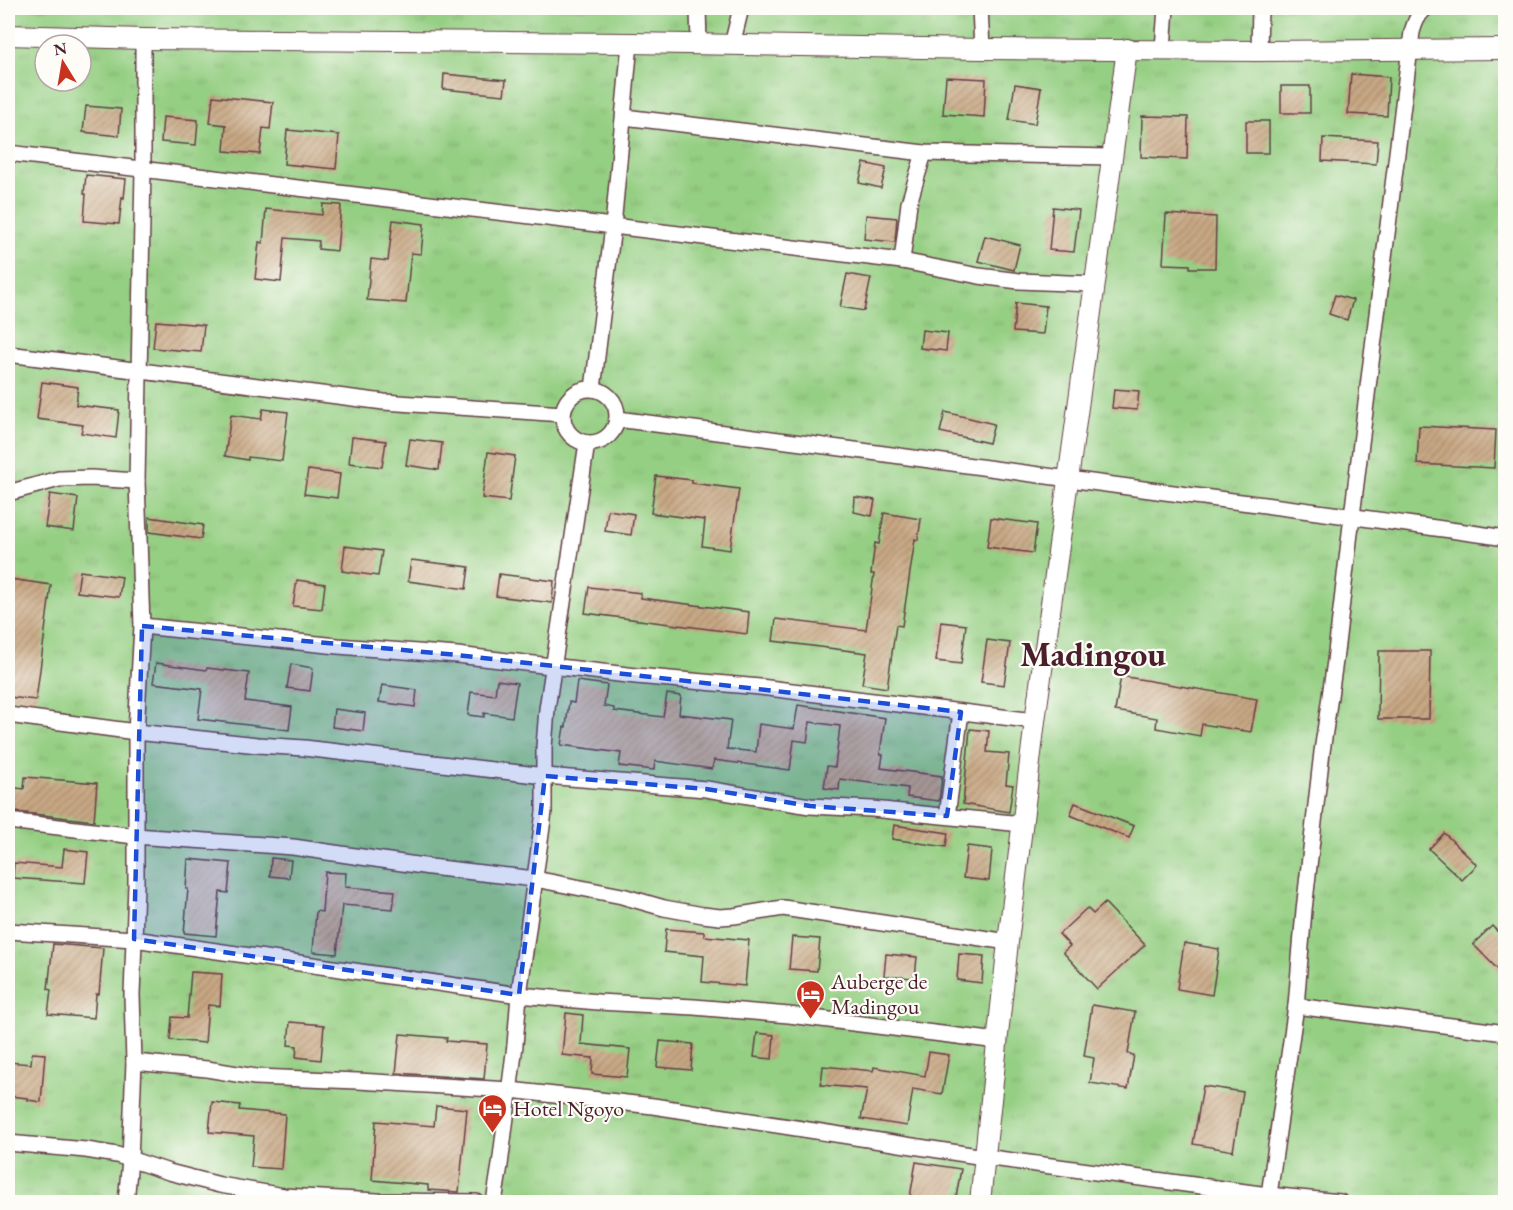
<svg xmlns="http://www.w3.org/2000/svg" width="1513" height="1210" font-family="'EB Garamond',serif">
	<style>
		.grass { fill: url(#grass-tufts); stroke: #707757; stroke-width: 1.5; fill-rule: evenodd }
		.building { fill: url(#building-hatch) }
		.lines { fill: none; stroke-linecap: round; stroke-linejoin: round }
		.minor-casing { stroke: #643d44; stroke-width: 18 }
		.tertiary-casing { stroke: #643d44; stroke-width: 22 }
		.minor { stroke: #fff; stroke-width: 15 }
		.tertiary { stroke: #fff; stroke-width: 20 }
		.marked { fill: #1d4ed8; fill-opacity: 0.2; stroke: #1d4ed8; stroke-width: 4.5; stroke-dasharray: 12 8; stroke-linejoin: round }
		.labels { text-anchor: middle; stroke-width: 4.5; stroke-linejoin: round; paint-order: stroke }
		.poi-label { font-size: 22px; fill: #4a1f2b; stroke: #fdfcf7; text-anchor: start }
		.town-label { font-size: 34px; font-weight: bold; fill: #4a1f2b; stroke: #fdfcf7 }
	</style>
	<defs>
		<pattern id="grass-tufts" width="24" height="20" patternUnits="userSpaceOnUse" patternTransform="scale(1.5)"><rect width="24" height="20" fill="#95cf83"/><path d="M3 7l-1-3M5 7V3M7 7l1-3M15 17l-1-3M17 17v-4M19 17l1-3" fill="none" stroke="#82b171"/></pattern>
		<pattern id="building-hatch" width="6" height="6" patternUnits="userSpaceOnUse" patternTransform="scale(1.5)"><rect width="6" height="6" fill="#c8a884"/><path d="M-1 1l2-2M0 6l6-6M5 7l2-2" fill="none" stroke="#a4886c"/></pattern>
	</defs>
	<rect width="100%" height="100%" fill="#fdfcf7"/>
	<filter id="ink" filterUnits="userSpaceOnUse"><feTurbulence type="fractalNoise" baseFrequency=".0167" numOctaves="2"/><feDisplacementMap in="SourceGraphic" scale="12" xChannelSelector="R" yChannelSelector="G"/><feConvolveMatrix kernelMatrix="1 2 1 2 8 2 1 2 1" color-interpolation-filters="sRGB"/></filter>
	<filter id="wash" filterUnits="userSpaceOnUse"><feTurbulence type="fractalNoise" baseFrequency=".008" numOctaves="4" result="noise"/><feDisplacementMap in="SourceGraphic" scale="24" xChannelSelector="R" yChannelSelector="G"/><feGaussianBlur stdDeviation="1.35" result="paint"/><feColorMatrix in="noise" values="0 0 0 0 0 0 0 0 0 0 0 0 0 0 0 0 0 1.4 0 .05"/><feComposite in="paint" operator="in"/></filter>
	<g filter="url(#wash)">
		<rect width="100%" height="100%" fill="#f5e8d1"/>
		<path class="grass" d="M8,8h1497v1194h-1497zM45,45h36v36h-36z"/>
		<g id="blocks">
			<g class="building">
				<polygon points="444,74 506,80 504,95 443,89"/>
				<polygon points="1351,74 1389,77 1387,116 1348,114"/>
				<polygon points="946,77 986,79 984,117 943,114"/>
				<polygon points="1015,84 1041,88 1035,124 1009,120"/>
				<rect x="1281" y="86" width="29" height="27"/>
				<polygon points="213,96 273,102 270,129 263,128 260,154 224,151 226,125 210,123"/>
				<polygon points="86,106 121,109 119,136 83,132"/>
				<polygon points="1142,116 1188,117 1187,159 1141,157"/>
				<polygon points="163,117 198,120 196,145 161,142"/>
				<rect x="1246" y="121" width="23" height="32"/>
				<polygon points="287,130 339,135 336,169 284,164"/>
				<polygon points="1323,138 1378,141 1376,164 1322,161"/>
				<polygon points="864,163 886,168 881,188 859,183"/>
				<polygon points="86,175 126,179 124,198 122,197 119,224 84,221 86,194 84,194"/>
				<polygon points="323,204 341,205 337,251 318,249 319,241 285,238 281,282 255,279 259,242 263,243 266,209 322,215"/>
				<polygon points="1053,207 1079,210 1074,252 1049,250"/>
				<polygon points="1166,214 1216,217 1215,268 1190,268 1190,265 1163,264"/>
				<polygon points="866,215 897,218 895,242 864,239"/>
				<polygon points="393,220 424,224 421,254 411,253 406,303 367,300 371,259 388,261"/>
				<polygon points="985,236 1020,245 1014,270 978,261"/>
				<polygon points="847,274 871,278 864,311 840,307"/>
				<polygon points="1335,295 1353,300 1347,320 1329,314"/>
				<polygon points="1016,303 1046,306 1043,334 1013,332"/>
				<polygon points="156,321 204,325 201,352 153,348"/>
				<polygon points="922,330 948,333 946,351 920,348"/>
				<polygon points="42,382 78,387 76,405 119,410 116,438 81,433 83,425 37,419"/>
				<polygon points="1114,389 1139,391 1137,410 1112,408"/>
				<polygon points="263,409 288,412 282,461 248,457 248,460 225,456 231,415 261,419"/>
				<polygon points="945,412 994,424 989,443 940,432"/>
				<polygon points="1419,426 1496,430 1494,468 1417,464"/>
				<polygon points="352,437 386,441 382,467 349,463"/>
				<polygon points="410,439 442,443 439,470 406,465"/>
				<polygon points="488,452 515,456 509,501 482,498"/>
				<polygon points="308,470 340,474 337,498 304,494"/>
				<polygon points="656,476 692,480 692,483 739,489 730,550 702,546 705,520 651,513"/>
				<polygon points="50,494 78,498 74,531 45,527"/>
				<polygon points="855,497 875,500 872,516 854,512"/>
				<polygon points="608,510 634,514 631,535 605,531"/>
				<polygon points="884,513 921,519 918,540 915,539 902,626 896,625 887,688 862,684 867,653 773,641 776,619 866,630 874,574 871,574 875,543 879,544"/>
				<polygon points="149,517 203,525 201,539 149,532"/>
				<polygon points="991,518 1037,524 1033,553 987,547"/>
				<polygon points="345,546 382,551 378,576 342,571"/>
				<polygon points="411,560 469,567 466,589 408,581"/>
				<polygon points="80,571 122,577 119,597 77,592"/>
				<polygon points="499,574 554,581 552,603 496,596"/>
				<polygon points="10,579 51,585 36,700 8,697 8,598"/>
				<polygon points="297,580 325,584 322,609 293,606"/>
				<polygon points="589,587 641,593 641,598 749,612 747,634 585,613"/>
				<polygon points="941,622 966,625 961,664 936,661"/>
				<polygon points="987,640 1010,643 1004,685 981,682"/>
				<polygon points="1379,651 1430,651 1429,719 1378,719"/>
				<polygon points="156,663 206,670 207,668 249,673 245,701 292,707 289,730 198,719 202,689 153,683"/>
				<polygon points="291,664 313,668 310,691 287,688"/>
				<polygon points="1121,676 1257,699 1251,732 1202,724 1200,736 1156,728 1157,718 1115,711"/>
				<polygon points="497,680 517,683 512,717 484,713 484,717 468,715 471,692 495,695"/>
				<polygon points="577,681 607,685 604,706 614,708 614,711 663,717 667,694 681,696 679,714 731,720 727,749 756,752 759,724 794,729 798,705 885,718 880,754 883,755 881,768 942,776 939,801 907,797 908,788 840,779 839,790 824,788 827,766 835,767 840,726 810,722 807,742 794,740 790,770 714,760 712,769 655,761 654,770 619,766 621,753 561,745 564,727 566,727 569,702 574,703"/>
				<polygon points="382,685 417,690 415,707 379,702"/>
				<polygon points="334,709 365,713 363,731 332,727"/>
				<polygon points="970,729 989,731 987,752 1009,754 1006,784 1013,785 1009,812 963,804"/>
				<polygon points="25,777 97,783 94,821 8,811 8,787 24,789"/>
				<polygon points="1075,803 1134,826 1129,838 1070,815"/>
				<polygon points="894,825 948,833 946,847 892,839"/>
				<polygon points="1444,833 1477,865 1462,880 1429,849"/>
				<polygon points="967,846 992,849 989,881 963,878"/>
				<polygon points="64,849 88,852 85,883 13,878 14,863 62,867"/>
				<polygon points="271,858 291,860 289,878 270,876"/>
				<polygon points="188,859 231,863 228,893 220,892 216,936 184,933 188,889 186,889"/>
				<polygon points="325,872 346,873 345,887 395,891 393,909 342,905 337,954 313,952 316,911 322,912"/>
				<polygon points="1105,903 1145,945 1097,989 1063,952 1070,946 1059,934 1087,908 1093,914"/>
				<polygon points="1492,926 1506,940 1506,978 1473,944"/>
				<polygon points="666,929 704,932 704,936 749,940 745,986 702,982 704,956 664,952"/>
				<polygon points="792,937 820,939 817,971 789,969"/>
				<polygon points="1184,943 1219,949 1212,995 1177,989"/>
				<polygon points="53,944 103,948 99,994 96,994 94,1018 48,1014 51,990 48,989"/>
				<polygon points="886,954 917,957 915,978 884,976"/>
				<polygon points="959,954 984,956 982,983 957,980"/>
				<polygon points="191,972 222,974 220,1006 208,1005 205,1043 170,1040 172,1017 187,1018"/>
				<polygon points="1092,1005 1135,1012 1128,1054 1134,1055 1128,1089 1090,1083 1094,1058 1084,1056"/>
				<polygon points="566,1013 583,1015 581,1044 630,1049 627,1077 592,1074 593,1058 562,1055"/>
				<polygon points="290,1022 324,1025 321,1060 296,1057 297,1046 288,1045"/>
				<polygon points="757,1033 774,1035 772,1059 754,1057"/>
				<polygon points="400,1034 447,1038 446,1041 487,1044 484,1079 396,1073"/>
				<polygon points="660,1041 693,1044 691,1070 657,1067"/>
				<polygon points="929,1052 949,1055 942,1094 913,1089 907,1126 861,1119 867,1089 821,1085 823,1066 873,1071 874,1067 925,1076"/>
				<polygon points="32,1053 45,1054 41,1102 28,1100 28,1098 8,1096 8,1062 31,1064"/>
				<polygon points="1203,1086 1243,1092 1233,1151 1193,1144"/>
				<polygon points="212,1102 240,1105 239,1110 285,1114 281,1169 251,1167 254,1136 209,1132"/>
				<polygon points="436,1106 467,1109 459,1192 428,1190 428,1185 372,1180 376,1121 434,1126"/>
				<polygon points="916,1162 961,1169 955,1203 909,1203"/>
			</g>
		</g>
	</g>
	<g filter="url(#ink)">
		<use href="#blocks" fill-opacity="0" stroke="#643d44" stroke-width="1.5"/>
		<g class="lines">
			<defs>
				<g id="minor">
					<polyline points="698,8 699,44"/>
					<polyline points="980,8 982,49"/>
					<polyline points="732,45 741,8"/>
					<polyline points="1163,49 1166,8"/>
					<polyline points="1259,51 1260,8"/>
					<polyline points="624,117 924,153 1111,157"/>
					<polyline points="8,153 902,261 979,276 1019,281 1093,284"/>
					<polyline points="902,261 909,203 924,153"/>
					<polyline points="8,354 384,402 563,414"/>
					<circle cx="590" cy="416" r="27"/>
					<polyline points="593,389 613,226 630,43"/>
					<path d="M617,419c183,23 365,48 548,73 113,15 227,29 341,46"/>
					<polyline points="8,493 59,479 91,478 137,481"/>
					<polyline points="142,626 338,646 457,655 636,676 760,687 1035,721"/>
					<polyline points="8,715 136,732 258,745 304,748 545,776 706,789 810,806 872,809 1022,824"/>
					<polyline points="947,816 961,712"/>
					<polyline points="8,821 135,836 293,847 430,867 535,879 622,896 664,908 703,915 720,917 734,916 783,908 1008,942"/>
					<polyline points="8,931 134,939 519,995 598,1002 694,1007 789,1015 998,1041"/>
					<polyline points="1296,1006 1506,1033"/>
					<polyline points="134,1062 207,1069 255,1077 358,1081 510,1090 653,1106 984,1157 1268,1195 1340,1202"/>
					<polyline points="8,1143 86,1150 117,1155 169,1172 220,1185 284,1196 377,1201 477,1202"/>
					<polyline points="126,1202 130,1160 134,1062 132,995 136,885 136,732 142,626 137,481 143,169 143,39"/>
					<polyline points="494,1202 500,1165 515,1045 519,995 544,812 544,747 547,709 587,443"/>
					<path d="M1268,1202l28,-196 8,-96 18,-158 13,-91 17,-145 60,-484c3,-10 6,-18 14,-24"/>
				</g>
				<g id="tertiary">
					<polyline points="8,35 143,39 630,43 982,49 1259,51 1506,49"/>
					<polyline points="980,1202 1008,942 1035,721 1127,49"/>
				</g>
			</defs>
			<use href="#minor" class="minor-casing"/>
			<use href="#tertiary" class="tertiary-casing"/>
			<use href="#minor" class="minor"/>
			<use href="#tertiary" class="tertiary"/>
		</g>
	</g>
	<path class="marked" d="M142,626l315,29 504,57 -14,104 -137,-10 -104,-17 -161,-13 -26,219 -385,-56z"/>
	<defs>
		<symbol id="hotel-pin" viewBox="-11 -11 22 30"><path d="M0 17L-7.5 6A9.5 9.5 0 1 1 7.5 6Z" fill="#c8321e" stroke="#fdfcf7"/><path d="M-6-4.5h1.5V1H6V5H4.5V3h-9V5H-6ZM-4 0a1.8 1.8 0 1 1 3.6 0ZM.5 0V-2.5h3Q6-2.5 6 0Z" fill="#fff"/></symbol>
	</defs>
	<g fill-rule="evenodd">
		<use href="#hotel-pin" x="794" y="978" width="33" height="45"/>
		<use href="#hotel-pin" x="476" y="1092" width="33" height="45"/>
	</g>
	<g class="labels">
		<g class="poi-label">
			<text x="831" y="989">Auberge de<tspan x="831" dy="25">Madingou</tspan></text>
			<text x="513" y="1116">Hotel Ngoyo</text>
		</g>
		<g class="town-label">
			<text x="1093" y="666">Madingou</text>
		</g>
	</g>
	<rect width="1513" height="1210" fill="none" stroke="#fdfcf7" stroke-width="30"/>
	<g transform="translate(63 63) rotate(349)"><circle r="28" fill="#fdfcf7" stroke="#b5a4a5" stroke-width="1.5"/>
	<path d="M0-4.5L10 22L0 15L-10 22Z" fill="#c8321e"/>
	<text y="-9" font-size="16" font-weight="bold" text-anchor="middle" fill="#4a1f2b">N</text>
	</g>
</svg>
